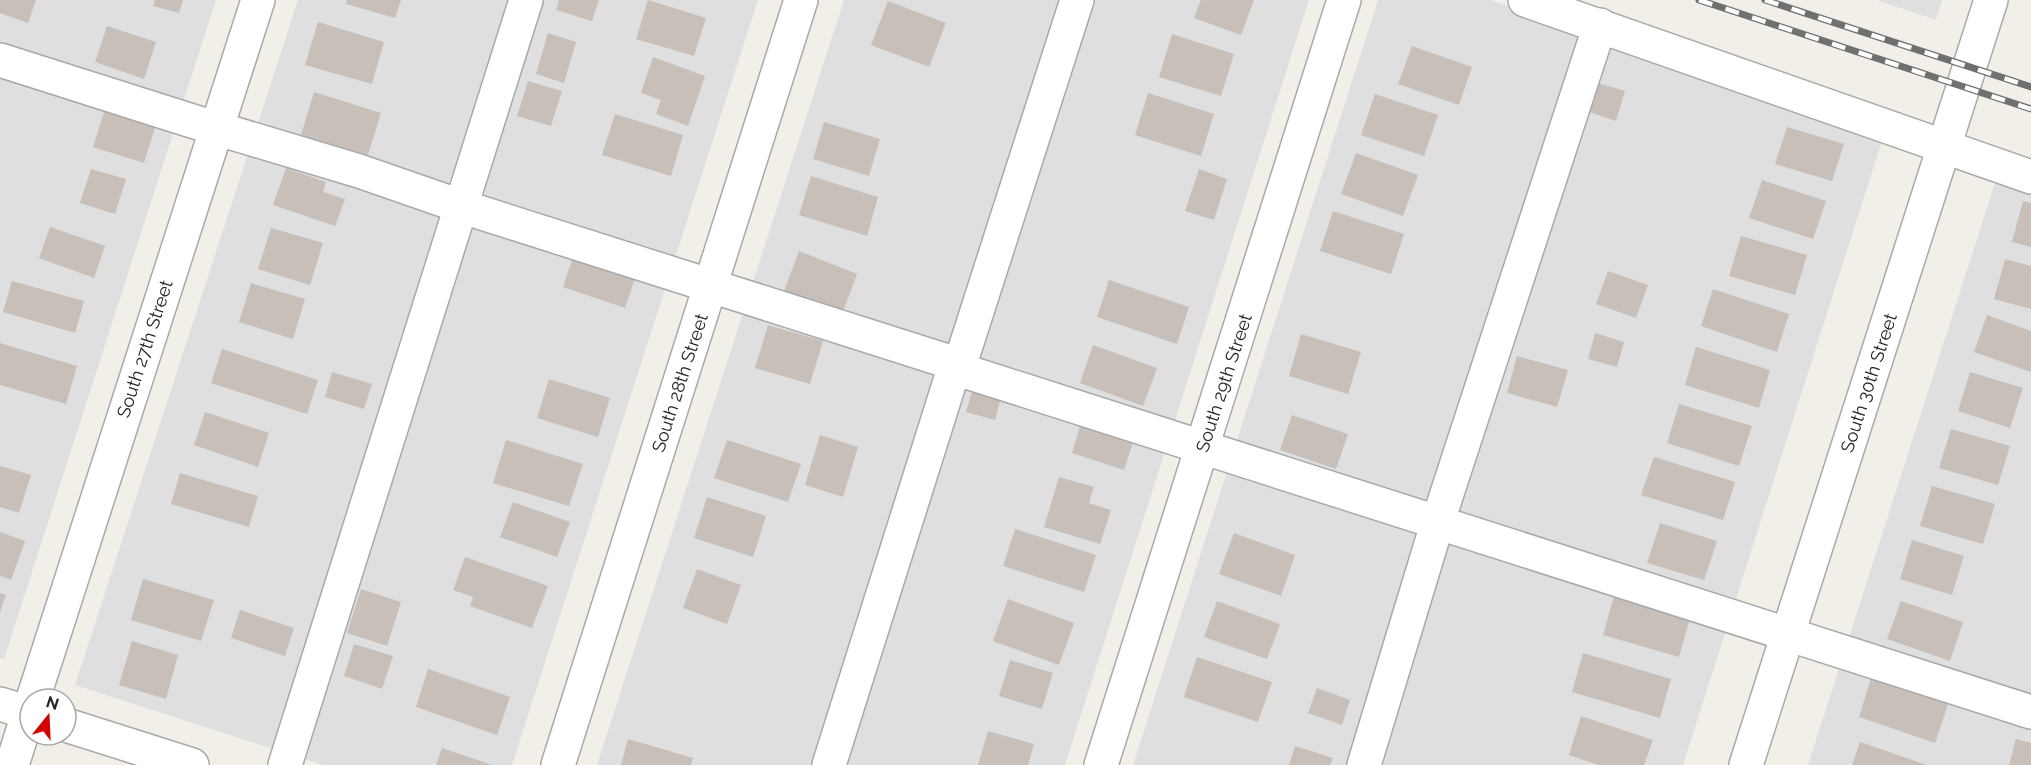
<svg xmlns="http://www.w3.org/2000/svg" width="2031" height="765" font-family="Raleway,sans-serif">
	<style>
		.residential { fill: #e0dfdf }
		.building { fill: #c7bfb8 }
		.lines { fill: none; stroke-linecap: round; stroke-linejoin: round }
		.minor-casing { stroke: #a9a9a9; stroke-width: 36 }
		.minor { stroke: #fff; stroke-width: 33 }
		.rail-casing { stroke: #707070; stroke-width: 7 }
		.rail { stroke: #fff; stroke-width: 4.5; stroke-dasharray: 14; stroke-linecap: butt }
		.labels { text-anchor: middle; stroke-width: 5; stroke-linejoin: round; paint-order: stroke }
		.street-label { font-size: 18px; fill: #222; stroke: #fff }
	</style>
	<rect width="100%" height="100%" fill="#f2efe9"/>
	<g class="residential">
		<polygon points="0,0 216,0 4,659 0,658"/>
		<polygon points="298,0 758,0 512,765 323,765 75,685"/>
		<polygon points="844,0 1309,0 1065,765 597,765"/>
		<polygon points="1378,0 1491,0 1881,144 1683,765 1133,765"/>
		<polygon points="1876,0 1942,0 1936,20"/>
		<polygon points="1995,183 2031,195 2031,765 1808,765"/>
	</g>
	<g class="building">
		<polygon points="0,0 36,0 28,23 0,13"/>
		<polygon points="155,0 183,0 179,13 153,6"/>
		<polygon points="347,0 401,0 395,18 346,4"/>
		<polygon points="559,0 599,0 592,21 556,10"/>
		<polygon points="648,0 706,18 694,56 636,39"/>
		<polygon points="1201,0 1254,0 1241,35 1194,18"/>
		<polygon points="888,1 946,23 929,67 871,45"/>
		<polygon points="318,22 384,42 372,84 305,65"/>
		<polygon points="107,26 156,42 144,79 95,62"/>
		<polygon points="548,33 576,42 564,83 536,74"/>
		<polygon points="1172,34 1234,54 1221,96 1159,77"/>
		<polygon points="1412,46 1472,67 1459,105 1398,84"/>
		<polygon points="653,57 705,76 688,126 656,114 661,100 641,93"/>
		<polygon points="528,81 562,91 551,126 517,116"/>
		<polygon points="1594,82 1625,91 1616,121 1586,111"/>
		<polygon points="314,92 381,113 368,155 301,135"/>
		<polygon points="1148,93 1214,114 1201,156 1135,135"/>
		<polygon points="1375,94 1438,115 1424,156 1361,135"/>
		<polygon points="106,106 157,121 144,163 93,147"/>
		<polygon points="615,114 683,135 671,176 602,155"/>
		<polygon points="824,122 880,139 869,176 813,159"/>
		<polygon points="1787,127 1844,144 1832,181 1775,164"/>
		<polygon points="1356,153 1418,175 1403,216 1341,194"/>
		<polygon points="286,168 326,182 323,192 345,199 335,226 273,205"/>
		<polygon points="91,169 126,179 115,214 80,203"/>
		<polygon points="1199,169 1227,179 1214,220 1185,211"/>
		<polygon points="811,176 878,197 867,236 799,215"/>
		<polygon points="1762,180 1826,201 1813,239 1749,218"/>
		<polygon points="2023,201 2031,203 2031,247 2012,242"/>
		<polygon points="1333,211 1404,234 1391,274 1320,251"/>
		<polygon points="50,227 105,246 94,278 39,258"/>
		<polygon points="271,228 323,243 310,285 258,269"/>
		<polygon points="1741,236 1807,255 1795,295 1729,276"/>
		<polygon points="575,251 637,272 625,308 563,287"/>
		<polygon points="799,251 857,274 843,312 784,291"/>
		<polygon points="2005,259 2031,266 2031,309 1994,299"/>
		<polygon points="1608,271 1648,285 1636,318 1596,304"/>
		<polygon points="1109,280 1189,307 1177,344 1097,317"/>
		<polygon points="12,281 84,301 75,333 3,312"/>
		<polygon points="251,283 305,299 293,339 239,322"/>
		<polygon points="1713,289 1789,314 1777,352 1701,326"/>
		<polygon points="1987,315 2031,331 2031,372 1974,352"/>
		<polygon points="768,325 823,341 810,384 755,368"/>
		<polygon points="1595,333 1624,342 1617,367 1588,359"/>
		<polygon points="1301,334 1361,352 1348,394 1289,376"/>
		<polygon points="0,343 77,366 66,404 0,385"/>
		<polygon points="1093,345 1157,368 1143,406 1080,383"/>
		<polygon points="1696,347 1770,370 1759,408 1685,385"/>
		<polygon points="222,349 318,380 307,414 211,383"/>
		<polygon points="1517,356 1568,370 1557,407 1507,393"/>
		<polygon points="332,372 372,384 364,409 325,397"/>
		<polygon points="1970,372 2023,388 2010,428 1958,411"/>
		<polygon points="549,379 610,398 598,437 537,418"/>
		<polygon points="975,381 1003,389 995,420 966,412"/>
		<polygon points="1679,404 1752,426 1739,466 1667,443"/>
		<polygon points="205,412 269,433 258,467 194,445"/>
		<polygon points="1292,415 1348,434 1336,469 1280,450"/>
		<polygon points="1082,419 1135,436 1124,470 1072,453"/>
		<polygon points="1951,429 2010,446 1998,485 1939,468"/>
		<polygon points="820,435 858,447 843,497 805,485"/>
		<polygon points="506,440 583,464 569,506 493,483"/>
		<polygon points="727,440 801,464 788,502 714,478"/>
		<polygon points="1654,457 1735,482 1723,520 1641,495"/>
		<polygon points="0,466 31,475 19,513 0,507"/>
		<polygon points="180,473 258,496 249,527 171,504"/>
		<polygon points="1059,477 1094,487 1089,503 1111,510 1100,544 1044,527"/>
		<polygon points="1932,486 1995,504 1983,544 1920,526"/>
		<polygon points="707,497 766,516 753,557 694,538"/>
		<polygon points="513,502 570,522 557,557 500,537"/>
		<polygon points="1660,523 1717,541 1704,580 1647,563"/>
		<polygon points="1015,529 1096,555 1084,592 1003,566"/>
		<polygon points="0,532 25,541 11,580 0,576"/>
		<polygon points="1234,533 1295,555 1281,596 1219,574"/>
		<polygon points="1912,540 1964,556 1952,595 1900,579"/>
		<polygon points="465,557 548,586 532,628 470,606 473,597 453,590"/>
		<polygon points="697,569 741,585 727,624 683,608"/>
		<polygon points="143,579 214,600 201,641 131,620"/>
		<polygon points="361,589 401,602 387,646 347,633"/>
		<polygon points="0,593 6,595 0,612"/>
		<polygon points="1614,596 1690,618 1679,657 1603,635"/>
		<polygon points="1008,599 1074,623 1059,665 993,641"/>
		<polygon points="1217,601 1280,624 1267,659 1204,637"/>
		<polygon points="1901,601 1963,622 1950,661 1887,639"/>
		<polygon points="240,610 294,628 285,656 231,638"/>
		<polygon points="132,641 178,655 166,699 119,685"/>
		<polygon points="354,644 393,656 382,689 344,676"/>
		<polygon points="1583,653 1671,679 1660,718 1572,692"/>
		<polygon points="1197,657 1272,682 1258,722 1184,697"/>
		<polygon points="1010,660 1053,673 1042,709 999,696"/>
		<polygon points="428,669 510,697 497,735 416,707"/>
		<polygon points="1871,678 1948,704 1935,743 1859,717"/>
		<polygon points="1317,688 1350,700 1342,725 1308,713"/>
		<polygon points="1581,716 1653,740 1644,765 1598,765 1569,755"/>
		<polygon points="988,731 1034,744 1028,765 978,765"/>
		<polygon points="628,739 693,758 691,765 621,765"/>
		<polygon points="2016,739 2031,743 2031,765 2009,765"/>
		<polygon points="1860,742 1927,765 1852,765"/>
		<polygon points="1295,746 1333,758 1330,765 1289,765"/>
		<polygon points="442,748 492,765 436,765"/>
	</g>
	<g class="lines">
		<defs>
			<g id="minor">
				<polyline points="1525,0 2031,177"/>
				<polyline points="0,60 192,121 359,171 460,206 947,361 967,372 2031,712"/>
				<polyline points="33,699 258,0"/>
				<polyline points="0,704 30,713"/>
				<polyline points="66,725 192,765"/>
				<polyline points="12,765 30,708"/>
				<polyline points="285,765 526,0"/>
				<polyline points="558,765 801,0"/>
				<polyline points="829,765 951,378 963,355 1077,0"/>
				<polyline points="1101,765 1344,0"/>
				<polyline points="1364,765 1438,521 1600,25"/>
				<polyline points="1746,765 1991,0"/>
			</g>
		</defs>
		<use href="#minor" class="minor-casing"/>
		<use href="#minor" class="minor"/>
		<defs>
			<g id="rail">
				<polyline points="1699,0 2031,109"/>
				<polyline points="1765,0 2031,87"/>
			</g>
		</defs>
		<use href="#rail" class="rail-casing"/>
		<use href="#rail" class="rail"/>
	</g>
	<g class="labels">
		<g class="street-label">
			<text transform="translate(145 349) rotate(-72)" y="6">South 27th Street</text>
			<text transform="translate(680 383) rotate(-72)" y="6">South 28th Street</text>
			<text transform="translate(1224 383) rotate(-72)" y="6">South 29th Street</text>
			<text transform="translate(1869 383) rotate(-72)" y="6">South 30th Street</text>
		</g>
	</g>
	<g transform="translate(48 717) rotate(18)"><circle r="28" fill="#ffffff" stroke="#a7a7a7" stroke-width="1.5"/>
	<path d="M0-4.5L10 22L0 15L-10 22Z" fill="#d40000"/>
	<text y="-9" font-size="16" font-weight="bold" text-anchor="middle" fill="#222222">N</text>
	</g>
</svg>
